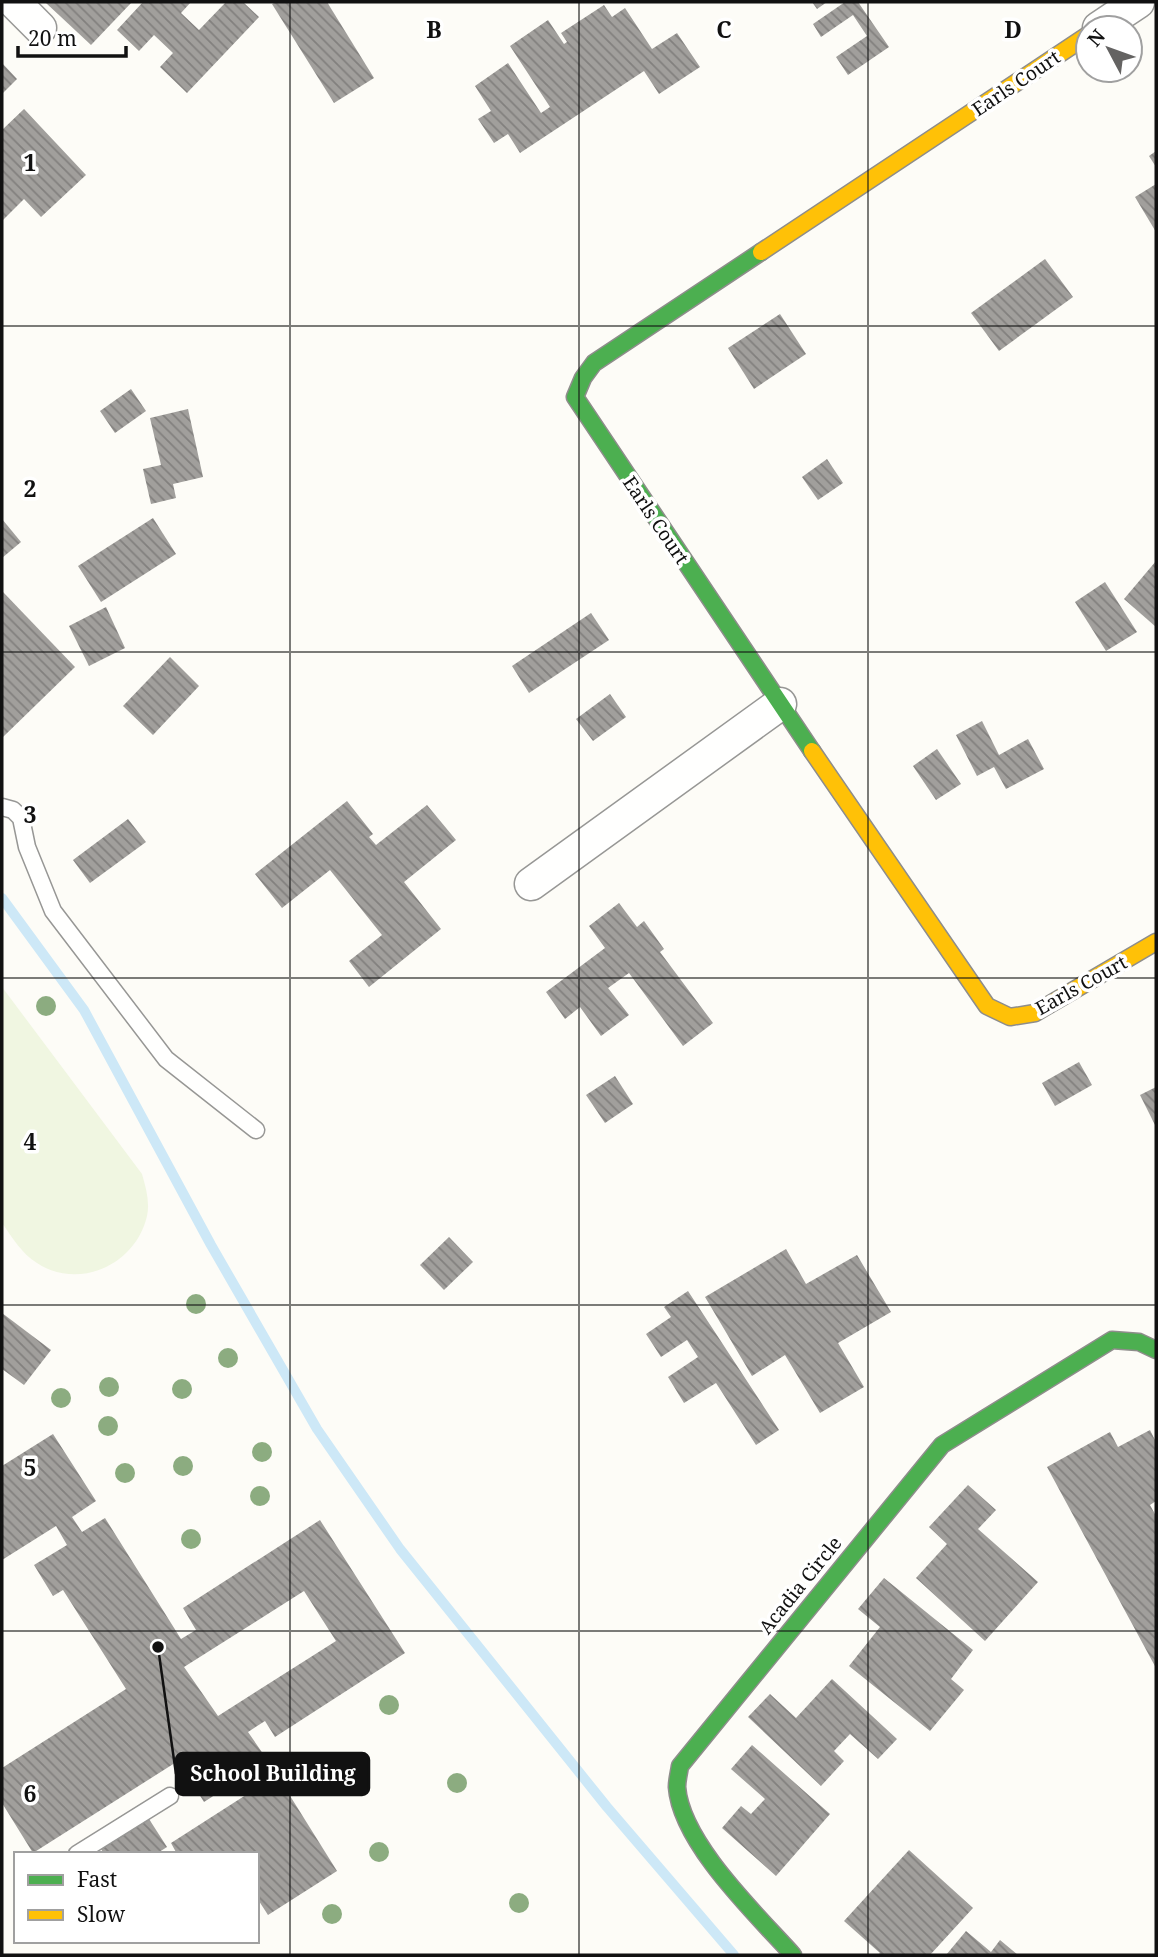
<svg xmlns="http://www.w3.org/2000/svg" width="1158" height="1957" font-family="'Noto Serif',serif">
	<style>
		.pitch { fill: #f0f6e1 }
		.lines { fill: none; stroke-linecap: round; stroke-linejoin: round }
		.stream { stroke: #cde8f7; stroke-width: 10 }
		.building { fill: url(#building-back-hatch); fill-rule: evenodd }
		.lane-casing { stroke: #979795; stroke-width: 19 }
		.street-casing { stroke: #979795; stroke-width: 35 }
		.fast-casing { stroke: #8e8d8b; stroke-width: 19 }
		.slow-casing { stroke: #8e8d8b; stroke-width: 19 }
		.lane { stroke: #fffffe; stroke-width: 16 }
		.street { stroke: #fffffe; stroke-width: 32 }
		.fast { stroke: #4caf50; stroke-width: 16 }
		.slow { stroke: #ffc107; stroke-width: 16 }
		.tree { fill: #8cac80 }
		.grid { fill: none; stroke: #111; stroke-width: 2; stroke-opacity: 0.55 }
		.labels { text-anchor: middle; stroke-width: 7; stroke-linejoin: round; paint-order: stroke }
		.street-label { font-size: 19px; fill: #111; stroke: #fff }
		.grid-label { font-size: 23px; text-anchor: middle; font-weight: bold; fill: #111; stroke: #fff; stroke-width: 7; stroke-linejoin: round; paint-order: stroke }
		.leader { fill: none; stroke: #111; stroke-width: 2.5 }
		.callout-dot { fill: #111; stroke: #fff; stroke-width: 2.5 }
		.callout { fill: #111; stroke: #111; stroke-width: 2.5 }
		.callout-label { font-size: 21px; text-anchor: middle; font-weight: bold; fill: #fff }
	</style>
	<defs>
		<pattern id="building-back-hatch" width="6" height="6" patternUnits="userSpaceOnUse" patternTransform="scale(1.75)"><rect width="6" height="6" fill="#a19f9c"/><path d="M-1 5l2 2M0 0l6 6M5-1l2 2" fill="none" stroke="#82807e"/></pattern>
	</defs>
	<rect width="100%" height="100%" fill="#fdfcf7"/>
	<path class="pitch" d="M2,987l140,187c4,14 8,28 5,42 -11,48 -67,75 -110,47 -15,-9 -25,-26 -35,-40z"/>
	<g class="lines">
		<polyline class="stream" points="2,898 84,1010 211,1245 317,1429 400,1549 607,1807 734,1955"/>
	</g>
	<g class="building">
		<polygon points="45,2 132,2 91,45"/>
		<polygon points="143,2 191,2 181,13 199,30 226,2 243,2 259,17 187,93 160,67 173,53 154,35 139,51 117,30"/>
		<polygon points="276,2 327,2 374,78 334,103 272,4"/>
		<polygon points="812,2 827,2 817,9"/>
		<polygon points="845,2 858,2 889,47 848,75 836,57 867,36 853,15 821,37 813,24"/>
		<polygon points="604,5 612,17 625,8 652,49 677,33 700,67 659,94 644,71 520,153 508,134 494,143 478,119 491,111 475,86 508,63 541,113 550,107 510,46 548,20 564,44 567,42 561,33"/>
		<polygon points="2,63 17,79 2,94"/>
		<polygon points="24,109 86,175 41,217 24,199 2,221 2,130"/>
		<polygon points="1156,151 1156,167 1149,156"/>
		<polygon points="1156,184 1156,232 1135,197"/>
		<polygon points="1045,259 1073,297 999,351 971,313"/>
		<polygon points="780,314 806,354 754,389 728,348"/>
		<polygon points="131,389 146,411 115,433 100,411"/>
		<polygon points="188,409 203,477 173,484 176,498 151,504 143,469 161,465 150,418"/>
		<polygon points="827,459 843,483 818,500 802,477"/>
		<polygon points="153,518 176,554 101,602 78,566"/>
		<polygon points="2,519 21,542 2,558"/>
		<polygon points="1156,561 1156,627 1124,599"/>
		<polygon points="1105,582 1137,632 1106,651 1075,602"/>
		<polygon points="2,591 75,667 2,738"/>
		<polygon points="106,607 125,648 89,666 69,626"/>
		<polygon points="591,613 609,640 529,693 512,666"/>
		<polygon points="170,657 199,686 153,735 123,706"/>
		<polygon points="610,694 626,717 593,741 576,719"/>
		<polygon points="982,721 999,755 1028,739 1044,769 1006,789 994,767 977,776 956,735"/>
		<polygon points="937,749 961,784 936,800 913,766"/>
		<polygon points="347,801 373,834 369,837 376,845 427,805 456,840 404,882 441,929 369,987 349,961 382,935 330,870 282,908 255,874"/>
		<polygon points="128,819 146,842 90,883 73,860"/>
		<polygon points="619,903 637,927 644,921 664,949 660,952 713,1023 683,1046 629,973 608,988 629,1015 601,1036 580,1007 565,1019 546,992 605,948 589,926"/>
		<polygon points="1079,1062 1092,1085 1055,1106 1042,1083"/>
		<polygon points="615,1076 633,1104 605,1123 586,1095"/>
		<polygon points="1156,1087 1156,1127 1140,1095"/>
		<polygon points="449,1237 473,1262 444,1290 420,1265"/>
		<polygon points="786,1249 806,1284 857,1255 891,1312 838,1343 864,1387 820,1413 785,1355 752,1376 705,1297"/>
		<polygon points="688,1291 779,1430 756,1445 716,1383 684,1403 668,1377 698,1357 687,1340 661,1357 646,1334 671,1317 664,1307"/>
		<polygon points="2,1313 51,1350 24,1385 2,1369"/>
		<polygon points="1150,1430 1156,1442 1156,1501 1150,1505 1156,1516 1156,1668 1047,1467 1110,1432 1118,1447"/>
		<path d="M53,1434l43,67 -24,16 10,15 23,-14 76,121 15,-9 -13,-22 137,-88 85,133 -130,84 -10,-16 -17,11 20,29 -64,41 -26,-41 -145,92 -31,-50v-35l124,-79 -63,-99 -10,6 -19,-31 33,-20 -11,-19 -54,34v-94zM304,1591l32,50 -118,75 -34,-49z"/>
		<polygon points="968,1485 996,1510 978,1529 1038,1582 985,1641 916,1578 947,1544 929,1527"/>
		<polygon points="884,1578 973,1650 951,1679 964,1690 930,1731 849,1666 880,1627 858,1609"/>
		<polygon points="832,1679 897,1739 878,1759 850,1734 834,1751 844,1761 821,1786 748,1717 770,1694 796,1718"/>
		<polygon points="752,1745 830,1814 776,1876 722,1828 741,1806 751,1814 765,1799 731,1769"/>
		<polygon points="277,1775 337,1871 268,1915 257,1898 257,1854 229,1854 227,1851 223,1854 177,1854 171,1843"/>
		<polygon points="149,1819 167,1847 156,1854 104,1854 101,1849"/>
		<polygon points="909,1850 973,1908 930,1955 878,1955 880,1953 844,1921"/>
		<polygon points="966,1931 991,1952 1000,1940 1018,1955 946,1955"/>
	</g>
	<g class="lines">
		<defs>
			<g id="lane">
				<polyline points="2,807 13,810 21,818 27,847 53,911 166,1059 256,1130"/>
				<polyline points="77,1854 170,1796"/>
			</g>
			<g id="street">
				<polyline points="14,2 40,28"/>
				<polyline points="1099,28 1138,2"/>
				<polyline points="531,884 780,704"/>
			</g>
			<g id="fast">
				<polyline points="761,252 594,363 583,378 575,397 812,751"/>
				<path d="M793,1955c-36,-40 -112,-112 -116,-168 0,-7 2,-14 3,-21l262,-321 170,-105 27,2 17,8"/>
			</g>
			<g id="slow">
				<polyline points="761,252 1088,35"/>
				<polyline points="812,751 987,1006 1010,1017 1035,1013 1156,942"/>
			</g>
		</defs>
		<use href="#lane" class="lane-casing"/>
		<use href="#street" class="street-casing"/>
		<use href="#fast" class="fast-casing"/>
		<use href="#slow" class="slow-casing"/>
		<use href="#lane" class="lane"/>
		<use href="#street" class="street"/>
		<use href="#fast" class="fast"/>
		<use href="#slow" class="slow"/>
	</g>
	<g class="tree">
		<circle cx="46" cy="1006" r="10"/>
		<circle cx="196" cy="1304" r="10"/>
		<circle cx="228" cy="1358" r="10"/>
		<circle cx="109" cy="1387" r="10"/>
		<circle cx="182" cy="1389" r="10"/>
		<circle cx="61" cy="1398" r="10"/>
		<circle cx="108" cy="1426" r="10"/>
		<circle cx="262" cy="1452" r="10"/>
		<circle cx="183" cy="1466" r="10"/>
		<circle cx="125" cy="1473" r="10"/>
		<circle cx="260" cy="1496" r="10"/>
		<circle cx="191" cy="1539" r="10"/>
		<circle cx="389" cy="1705" r="10"/>
		<circle cx="457" cy="1783" r="10"/>
		<circle cx="379" cy="1852" r="10"/>
		<circle cx="519" cy="1903" r="10"/>
		<circle cx="332" cy="1914" r="10"/>
	</g>
	<path class="grid" d="M290,2v1953M579,2v1953M868,2v1953M2,326h1154M2,652h1154M2,978h1154M2,1305h1154M2,1631h1154"/>
	<g class="labels">
		<g class="street-label">
			<text transform="translate(1016 83) rotate(-34)" y="7">Earls Court</text>
			<text transform="translate(656 520) rotate(56)" y="7">Earls Court</text>
			<text transform="translate(1081 985) rotate(-29)" y="7">Earls Court</text>
			<text transform="translate(800 1585) rotate(-51)" y="7">Acadia Circle</text>
		</g>
	</g>
	<g class="grid-label">
		<text x="434" y="38">B</text>
		<text x="724" y="38">C</text>
		<text x="1013" y="38">D</text>
		<text x="30" y="171">1</text>
		<text x="30" y="497">2</text>
		<text x="30" y="823">3</text>
		<text x="30" y="1150">4</text>
		<text x="30" y="1476">5</text>
		<text x="30" y="1802">6</text>
	</g>
	<path class="leader" d="M158 1647L176 1774"/>
	<circle class="callout-dot" cx="158" cy="1647" r="7"/>
	<rect class="callout" x="176" y="1753" width="193" height="42" rx="7"/>
	<g class="callout-label">
		<text x="273" y="1781">School Building</text>
	</g>
	<rect width="1158" height="1957" fill="none" stroke="#111111" stroke-width="7"/>
	<rect x="14" y="1852" width="245" height="91" fill="#ffffff" stroke="#a0a0a0" stroke-width="2"/>
	<rect x="28" y="1875" width="35" height="10" fill="#4caf50" stroke="#a0a0a0" stroke-width="2"/>
	<text x="77" y="1887" font-size="21" fill="#111111">Fast</text>
	<rect x="28" y="1910" width="35" height="10" fill="#ffc107" stroke="#a0a0a0" stroke-width="2"/>
	<text x="77" y="1922" font-size="21" fill="#111111">Slow</text>
	<g transform="translate(1109 49) rotate(311)"><circle r="33" fill="#ffffff" stroke="#a0a0a0" stroke-width="2"/>
	<path d="M0-5L12 26L0 18L-12 26Z" fill="#646362"/>
	<text y="-10" font-size="19" font-weight="bold" text-anchor="middle" fill="#111111">N</text>
	</g>
	<path d="M18 46v10h108v-10" fill="none" stroke="#111111" stroke-width="3.5"/>
	<text x="28" y="46" font-size="21" fill="#111111" stroke="#ffffff" stroke-width="5" paint-order="stroke">20 m</text>
</svg>
